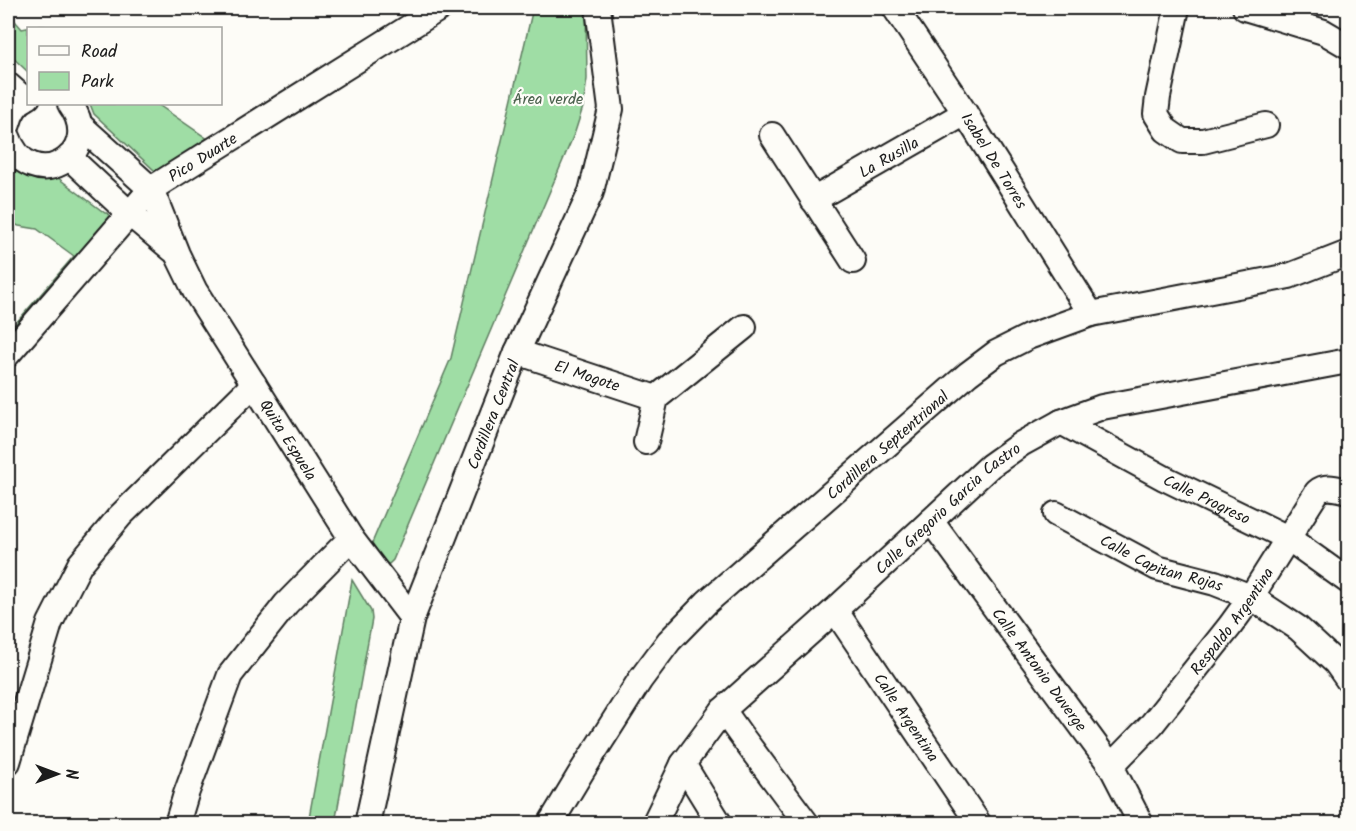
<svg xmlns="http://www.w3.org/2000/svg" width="1356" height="831" font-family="Kalam,sans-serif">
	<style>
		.green { fill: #9fdda5; stroke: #5e7c60; stroke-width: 1.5 }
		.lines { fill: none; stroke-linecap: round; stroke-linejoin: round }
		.minor-casing { stroke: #1c1c1c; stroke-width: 28 }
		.minor { stroke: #fdfcf7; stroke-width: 24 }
		.labels { text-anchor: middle; stroke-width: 4.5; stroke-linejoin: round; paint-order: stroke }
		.park-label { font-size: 16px; fill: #4a604c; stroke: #fdfcf7 }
		.street-label { font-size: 16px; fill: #1c1c1c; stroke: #fdfcf7 }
	</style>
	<rect width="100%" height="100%" fill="#fdfcf7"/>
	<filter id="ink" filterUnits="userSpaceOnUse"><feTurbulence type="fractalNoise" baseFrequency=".0167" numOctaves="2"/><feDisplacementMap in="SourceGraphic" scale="12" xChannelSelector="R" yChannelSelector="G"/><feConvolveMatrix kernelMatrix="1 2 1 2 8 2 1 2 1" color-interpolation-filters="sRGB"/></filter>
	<g filter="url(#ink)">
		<g class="green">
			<polygon points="416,8 433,8 165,173 154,170 94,114 90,104 157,104 208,139"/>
			<polygon points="533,8 586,8 587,79 583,107 575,132 393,560 389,564 385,563 372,543 451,358"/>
			<polygon points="8,13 22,29 37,26 63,28 28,28 28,72 8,53"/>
			<path d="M8,166c15,13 31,15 50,12l47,35h2l4,5 -103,129v-15l66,-76 -37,-27 -18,-3 -11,-4z"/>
			<polygon points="352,580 371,611 372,619 335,823 308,823"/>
		</g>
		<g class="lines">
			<defs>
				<g id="minor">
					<path id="s1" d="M895,8l70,105 126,201"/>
					<polyline points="1177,8 1158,97 1156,114 1166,130 1182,141 1203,141 1266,125"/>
					<polyline points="1245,8 1324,32 1348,46"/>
					<polyline points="8,85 24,99"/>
					<path d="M8,124c3,-12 8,-22 20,-27"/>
					<path id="s2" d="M81,126l70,63 26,65 18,37 156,247 61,80"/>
					<polyline points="772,135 853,261"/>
					<path d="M8,137c21,61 100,19 62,-33"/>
					<polyline points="69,157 130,214 173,250"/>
					<path id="s3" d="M813,200l152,-87"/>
					<path id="s4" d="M517,352l139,46"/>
					<path id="s5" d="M8,354l143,-165 289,-181"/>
					<path id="s6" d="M1061,422l103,56 124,60 60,43"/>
					<polyline points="646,442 656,398 744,327"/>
					<path id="s7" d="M1056,514l101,54 58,15 36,14 47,31 38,35 12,17"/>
					<path id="s8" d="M931,521l180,245 30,58"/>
					<path id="s9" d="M835,610l144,214"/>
					<polyline points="723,710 740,734 807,824"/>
					<polyline points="8,762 50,623 80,564 120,516 254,384"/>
					<polyline points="683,764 720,824"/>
					<path id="s10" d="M1111,766l41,-42 78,-98 21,-29 66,-105c9,-8 21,-3 31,-1"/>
					<polyline points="177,824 186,794 230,675 286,604 351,538"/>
					<path id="s11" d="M367,824l45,-206 105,-266 74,-160 20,-83 -13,-101"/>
					<path id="s12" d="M550,824l32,-53 58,-91 29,-39 38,-39 261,-228 28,-21 32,-16 63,-23 198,-38 59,-23"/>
					<path id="s13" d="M654,824l29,-60 40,-54 112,-100 155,-144 31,-22 40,-22 41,-15 246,-46"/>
				</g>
			</defs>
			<use href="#minor" class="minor-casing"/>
			<use href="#minor" class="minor"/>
		</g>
	</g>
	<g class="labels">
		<g class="park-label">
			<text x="548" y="104">Área verde</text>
		</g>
		<g class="street-label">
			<text dy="6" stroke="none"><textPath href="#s5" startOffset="279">Pico Duarte</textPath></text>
			<text dy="6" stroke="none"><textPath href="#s3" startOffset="87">La Rusilla</textPath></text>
			<text dy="6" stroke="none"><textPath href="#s1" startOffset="182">Isabel De Torres</textPath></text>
			<text dy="6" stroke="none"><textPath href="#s4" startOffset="74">El Mogote</textPath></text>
			<text dy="6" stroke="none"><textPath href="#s11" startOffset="430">Cordillera Central</textPath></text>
			<text dy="6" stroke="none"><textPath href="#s2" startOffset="381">Quita Espuela</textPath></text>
			<text dy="6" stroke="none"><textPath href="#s12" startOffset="512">Cordillera Septentrional</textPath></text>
			<text dy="6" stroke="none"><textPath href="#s6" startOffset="165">Calle Progreso</textPath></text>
			<text dy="6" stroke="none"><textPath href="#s13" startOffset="436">Calle Gregorio Garcia Castro</textPath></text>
			<text dy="6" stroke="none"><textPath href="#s7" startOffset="117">Calle Capitan Rojas</textPath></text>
			<text dy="6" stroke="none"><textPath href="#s10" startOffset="189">Respaldo Argentina</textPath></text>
			<text dy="6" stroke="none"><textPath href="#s8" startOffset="184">Calle Antonio Duverge</textPath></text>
			<text dy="6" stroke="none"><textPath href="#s9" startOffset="129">Calle Argentina</textPath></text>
		</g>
	</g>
	<rect width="1356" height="831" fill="none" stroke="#fdfcf7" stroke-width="30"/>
	<rect x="15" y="15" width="1326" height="801" fill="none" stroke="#1c1c1c" stroke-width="2" filter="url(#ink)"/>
	<rect x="27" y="27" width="195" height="78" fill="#fdfcf7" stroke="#a3a29f" stroke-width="1.5"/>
	<rect x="39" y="46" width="30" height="9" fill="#fdfcf7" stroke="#a3a29f" stroke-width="1.5"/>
	<text x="81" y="57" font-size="18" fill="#1c1c1c">Road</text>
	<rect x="39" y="72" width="30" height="18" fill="#9fdda5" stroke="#a3a29f" stroke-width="1.5"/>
	<text x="81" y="87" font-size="18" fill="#1c1c1c">Park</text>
	<g transform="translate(57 774) rotate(90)" stroke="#fdfcf7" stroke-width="4.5" paint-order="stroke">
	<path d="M0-4.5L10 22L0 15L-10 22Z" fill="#1c1c1c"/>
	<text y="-9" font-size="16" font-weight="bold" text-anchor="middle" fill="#1c1c1c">N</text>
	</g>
</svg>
